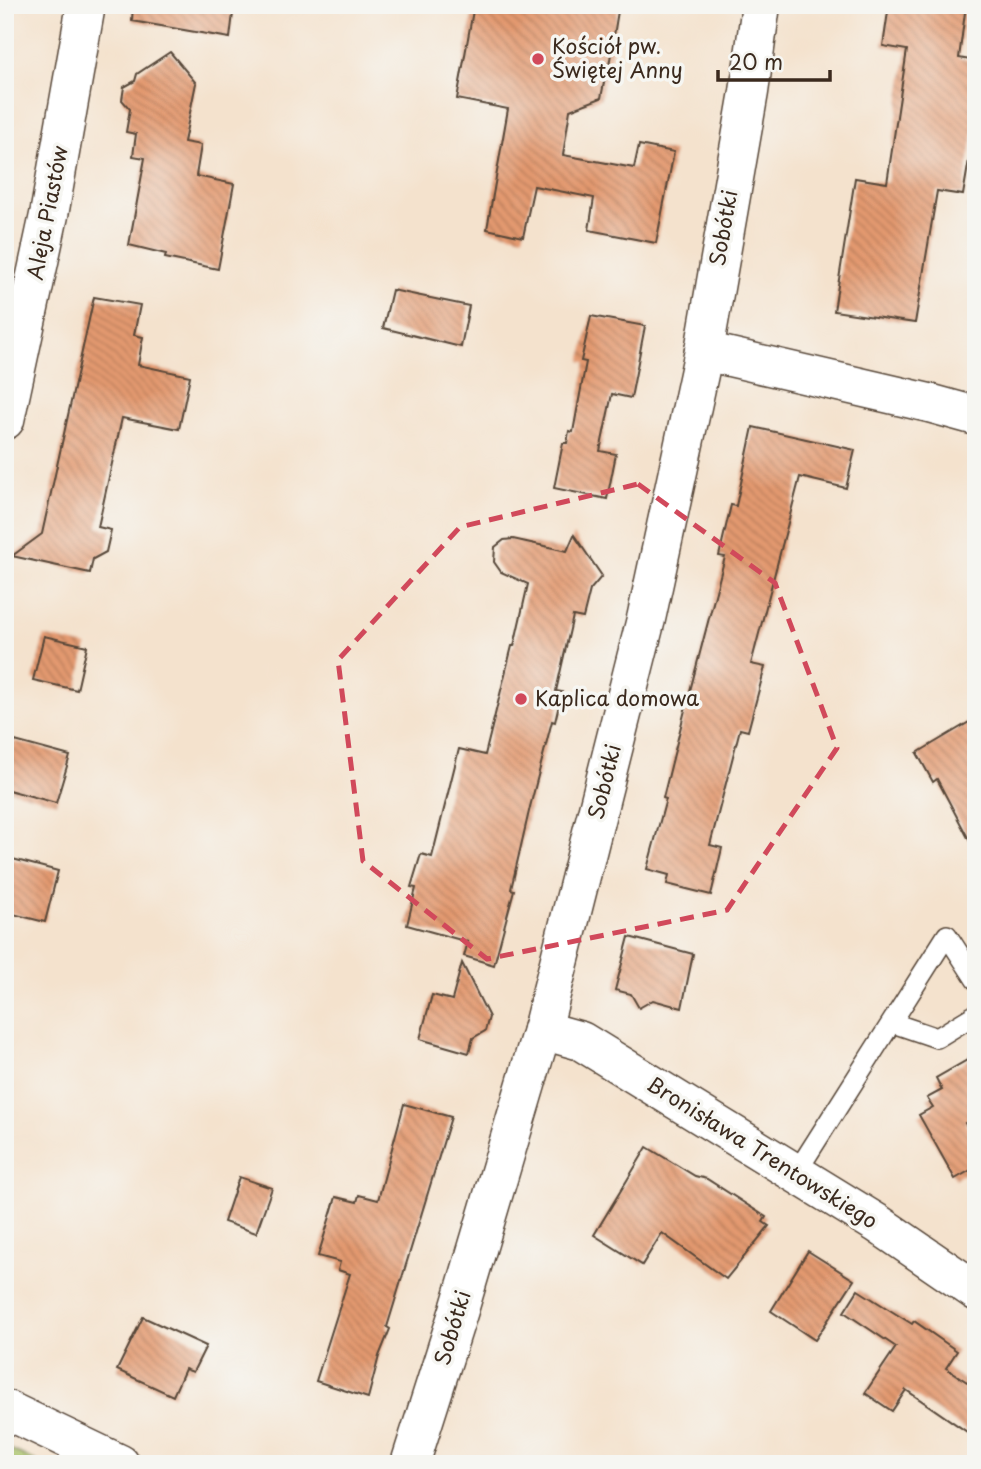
<svg xmlns="http://www.w3.org/2000/svg" width="981" height="1469" font-family="'Playpen Sans',sans-serif">
	<style>
		.park { fill: url(#park-tufts); stroke: #727642; stroke-width: 2 }
		.building { fill: url(#building-back-hatch) }
		.lines { fill: none; stroke-linecap: round; stroke-linejoin: round }
		.lane-casing { stroke: #574638; stroke-width: 22 }
		.street-casing { stroke: #574638; stroke-width: 41 }
		.secondary-casing { stroke: #574638; stroke-width: 41 }
		.lane { stroke: #fff; stroke-width: 19 }
		.street { stroke: #fff; stroke-width: 38 }
		.secondary { stroke: #fff; stroke-width: 38 }
		.marked { fill: none; stroke: #d1495b; stroke-width: 5; stroke-dasharray: 14 9; stroke-linejoin: round }
		.poi-dot { fill: #d1495b; stroke: #f6f6f2; stroke-width: 2.5 }
		.labels { text-anchor: middle; stroke-width: 7; stroke-linejoin: round; paint-order: stroke }
		.poi-label { font-size: 21px; fill: #3b2a1e; stroke: #f6f6f2; text-anchor: start }
		.street-label { font-size: 21px; fill: #3b2a1e; stroke: #f6f6f2 }
	</style>
	<defs>
		<pattern id="park-tufts" width="24" height="20" patternUnits="userSpaceOnUse" patternTransform="scale(1.75)"><rect width="24" height="20" fill="#a9c267"/><path d="M3 7l-1-3M5 7V3M7 7l1-3M15 17l-1-3M17 17v-4M19 17l1-3" fill="none" stroke="#8b9e54"/></pattern>
		<pattern id="building-back-hatch" width="6" height="6" patternUnits="userSpaceOnUse" patternTransform="scale(1.75)"><rect width="6" height="6" fill="#e3996f"/><path d="M-1 5l2 2M0 0l6 6M5-1l2 2" fill="none" stroke="#b97d5b"/></pattern>
	</defs>
	<rect width="100%" height="100%" fill="#f6f6f2"/>
	<filter id="ink" filterUnits="userSpaceOnUse"><feTurbulence type="fractalNoise" baseFrequency=".0143" numOctaves="2"/><feDisplacementMap in="SourceGraphic" scale="14" xChannelSelector="R" yChannelSelector="G"/><feConvolveMatrix kernelMatrix="1 2 1 2 8 2 1 2 1" color-interpolation-filters="sRGB"/></filter>
	<filter id="wash" filterUnits="userSpaceOnUse"><feTurbulence type="fractalNoise" baseFrequency=".00686" numOctaves="4" result="noise"/><feDisplacementMap in="SourceGraphic" scale="28" xChannelSelector="R" yChannelSelector="G"/><feGaussianBlur stdDeviation="1.57" result="paint"/><feColorMatrix in="noise" values="0 0 0 0 0 0 0 0 0 0 0 0 0 0 0 0 0 1.4 0 .05"/><feComposite in="paint" operator="in"/></filter>
	<g filter="url(#wash)">
		<rect width="100%" height="100%" fill="#f4e2cd"/>
		<polygon class="park" points="5,1447 42,1464 5,1464"/>
		<g id="blocks">
			<g class="building">
				<polygon points="133,5 234,5 230,38 132,21"/>
				<polygon points="474,5 619,5 608,72 606,72 601,98 570,110 563,155 634,168 639,145 674,152 656,243 589,230 594,198 534,186 523,237 487,229 508,109 457,99"/>
				<polygon points="889,5 966,5 959,58 976,61 976,119 963,195 937,191 915,323 834,311 855,178 887,183 907,50 883,46"/>
				<polygon points="170,52 196,83 184,142 201,145 196,176 234,184 218,269 165,258 166,254 129,245 145,158 133,156 136,134 126,132 130,109 122,100 124,87 135,81 137,74"/>
				<polygon points="392,290 469,306 461,347 383,328"/>
				<polygon points="94,297 140,305 134,335 143,337 138,365 190,376 179,429 122,418 98,527 111,530 106,552 93,559 90,573 12,556 42,534"/>
				<polygon points="591,316 645,326 631,398 612,394 600,451 616,454 607,499 554,488 563,443 567,443 569,431 573,432 586,362 581,361"/>
				<polygon points="753,427 855,450 846,488 800,477 751,664 765,667 748,731 740,729 710,845 722,848 711,895 667,884 669,875 647,869 666,799 663,798 686,706 725,557 719,556 731,505 736,506"/>
				<polygon points="574,535 602,576 590,590 583,618 573,616 556,691 562,692 555,722 552,721 530,807 511,889 514,890 494,965 464,956 468,942 407,925 416,888 411,887 421,854 432,857 459,749 485,755 512,646 514,646 528,584 501,572 494,562 495,547 504,540 513,539 567,551"/>
				<polygon points="44,636 87,646 77,690 33,680"/>
				<polygon points="976,718 976,853 937,779 933,782 917,753"/>
				<polygon points="15,741 70,756 56,803 5,789 5,777"/>
				<polygon points="5,857 58,871 45,922 5,912"/>
				<polygon points="629,937 693,954 682,1008 653,1000 639,1008 631,994 615,990"/>
				<polygon points="462,963 489,1017 485,1031 473,1038 469,1053 420,1039 432,995 452,1000"/>
				<polygon points="976,1055 976,1116 965,1123 976,1141 976,1167 955,1179 919,1115 933,1107 927,1098 942,1090 936,1078"/>
				<polygon points="404,1104 451,1117 387,1327 390,1329 379,1356 368,1398 316,1381 350,1274 338,1270 340,1262 318,1256 336,1197 357,1202 359,1195 378,1200"/>
				<polygon points="647,1147 695,1176 707,1179 766,1217 763,1222 769,1226 726,1279 662,1233 642,1265 594,1235"/>
				<polygon points="239,1177 272,1188 256,1233 224,1222"/>
				<polygon points="808,1251 854,1280 815,1340 771,1311"/>
				<polygon points="858,1290 912,1324 914,1321 957,1351 946,1368 976,1388 976,1438 906,1390 892,1411 865,1393 896,1347 844,1312"/>
				<polygon points="143,1317 206,1346 193,1372 185,1369 173,1396 117,1370"/>
			</g>
		</g>
	</g>
	<g filter="url(#ink)">
		<use href="#blocks" fill-opacity="0" stroke="#574638" stroke-width="2"/>
		<g class="lines">
			<defs>
				<g id="lane">
					<polyline points="893,1023 937,1038 976,1014"/>
					<polyline points="796,1173 947,935 976,980"/>
				</g>
				<g id="street">
					<polyline points="704,351 929,403 976,416"/>
					<polyline points="542,1030 581,1041 878,1224 976,1291"/>
					<polyline points="5,1409 120,1464"/>
					<polyline points="410,1464 459,1310 542,1030 646,619 704,351 749,92 761,5"/>
				</g>
				<polyline id="secondary" points="5,420 49,215 86,5"/>
			</defs>
			<use href="#lane" class="lane-casing"/>
			<use href="#street" class="street-casing"/>
			<use href="#secondary" class="secondary-casing"/>
			<use href="#lane" class="lane"/>
			<use href="#street" class="street"/>
			<use href="#secondary" class="secondary"/>
		</g>
	</g>
	<path class="marked" d="M638,484l137,99 62,165 -110,162 -240,49 -124,-98 -25,-201 122,-133z"/>
	<g class="poi-dot">
		<circle cx="538" cy="59" r="7"/>
		<circle cx="521" cy="699" r="7"/>
	</g>
	<g class="labels">
		<g class="poi-label">
			<text x="552" y="54">Kościół pw.<tspan x="552" dy="24">Świętej Anny</tspan></text>
			<text x="535" y="706">Kaplica domowa</text>
		</g>
		<g class="street-label">
			<text transform="translate(48 213) rotate(-79)" y="7">Aleja Piastów</text>
			<text transform="translate(724 228) rotate(-80)" y="7">Sobótki</text>
			<text transform="translate(605 782) rotate(-76)" y="7">Sobótki</text>
			<text transform="translate(762 1153) rotate(32)" y="7">Bronisława Trentowskiego</text>
			<text transform="translate(453 1328) rotate(-73)" y="7">Sobótki</text>
		</g>
	</g>
	<rect width="981" height="1469" fill="none" stroke="#f6f6f2" stroke-width="28"/>
	<path d="M718 70v10h112v-10" fill="none" stroke="#3b2a1e" stroke-width="3.5"/>
	<text x="729" y="70" font-size="21" fill="#3b2a1e" stroke="#f6f6f2" stroke-width="5" paint-order="stroke">20 m</text>
</svg>
